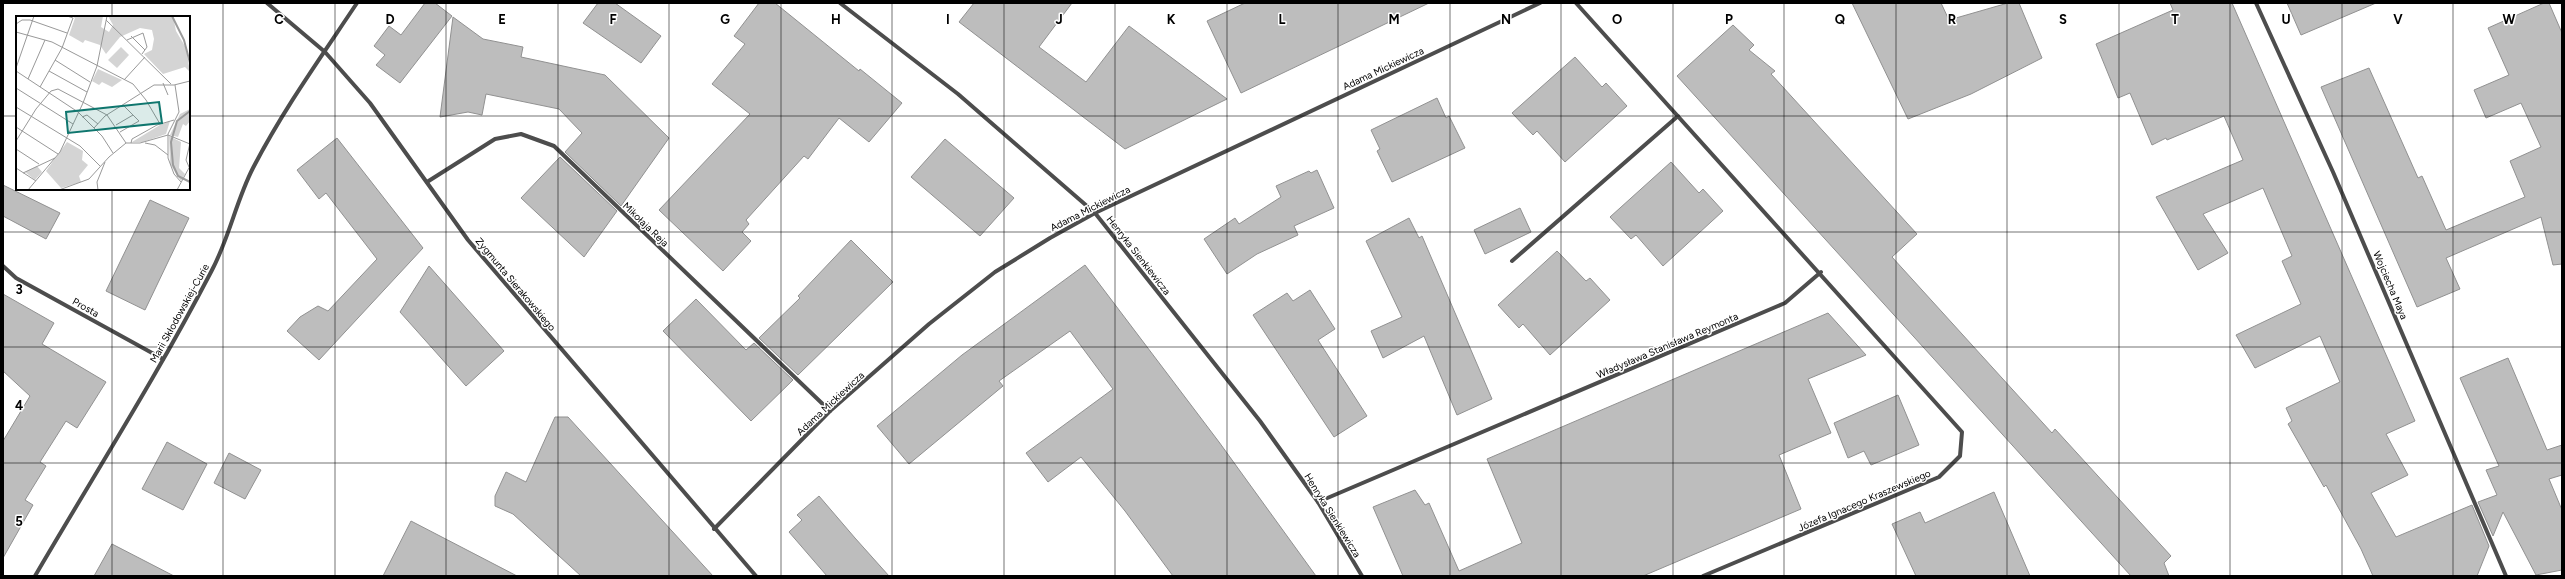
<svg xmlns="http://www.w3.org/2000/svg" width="2565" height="579" font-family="Figtree,sans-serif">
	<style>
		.building { fill: #bdbdbd; stroke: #919191 }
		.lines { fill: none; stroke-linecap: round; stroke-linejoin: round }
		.minor { stroke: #4d4d4d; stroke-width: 4 }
		.grid { fill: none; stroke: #000; stroke-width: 1; stroke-opacity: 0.55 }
		.labels { text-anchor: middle; stroke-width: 3; stroke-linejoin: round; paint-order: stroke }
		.street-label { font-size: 10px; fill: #000; stroke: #fff }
		.inset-river { fill: none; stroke: #9b9b9b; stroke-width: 2 }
		.inset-road { fill: none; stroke: #999; stroke-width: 1 }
		.view { fill: #0f766e; fill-opacity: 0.15; stroke: #0f766e; stroke-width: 2 }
		.inset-edge { fill: none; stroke: #000; stroke-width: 2 }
		.grid-label { font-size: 13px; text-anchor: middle; font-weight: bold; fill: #000; stroke: #fff; stroke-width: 3; stroke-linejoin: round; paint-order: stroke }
	</style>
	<rect width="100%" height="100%" fill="#fff"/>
	<g class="building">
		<polygon points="425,3 435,3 452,16 400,83 376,65 385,55 374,46 389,26 401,35"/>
		<polygon points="598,3 615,3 661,36 641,63 583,23"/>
		<polygon points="759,3 775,3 859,71 860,69 902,103 869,142 839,118 808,159 804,156 746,220 749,224 742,232 751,241 723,271 659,210 750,114 712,84 745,44 734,36"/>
		<polygon points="974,3 1072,3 1039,47 1086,82 1129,26 1227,99 1125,149 959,22"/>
		<polygon points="1245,3 1429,3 1241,93 1207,21"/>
		<polygon points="1852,3 1941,3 1949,20 2008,3 2019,3 2042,58 1971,94 1908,119"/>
		<polygon points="2170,3 2232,3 2415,421 2386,434 2408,475 2371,493 2396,537 2472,505 2489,546 2477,576 2373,576 2361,549 2326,485 2324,487 2288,424 2292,421 2286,408 2340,382 2320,336 2255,368 2236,335 2301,304 2282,261 2292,256 2263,188 2203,214 2228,253 2198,270 2156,197 2243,160 2224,116 2167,140 2166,138 2152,145 2130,93 2118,98 2096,44 2173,10"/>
		<polygon points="2287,3 2376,3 2301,35"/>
		<polygon points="2544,3 2549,3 2562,33 2562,264 2553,265 2541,217 2446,258 2460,289 2417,307 2321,87 2369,68 2418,178 2422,176 2446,230 2525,197 2510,161 2541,147 2521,103 2486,118 2474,90 2509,75 2488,28"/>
		<polygon points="453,17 483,39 523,47 521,57 605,75 669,138 621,206 565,152 582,133 559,109 486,94 482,115 468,112 440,117"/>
		<polygon points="1733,25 1754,45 1749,50 1775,71 1771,74 1917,234 1892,257 2052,433 2055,429 2171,556 2164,563 2169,576 2131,576 1677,76"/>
		<polygon points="1575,57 1602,87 1606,83 1627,106 1565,162 1537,131 1533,135 1512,113"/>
		<polygon points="1437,98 1446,118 1449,116 1465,148 1392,182 1377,151 1380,149 1371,130"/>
		<polygon points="337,138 423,248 319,360 287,331 300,317 318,306 328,311 377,259 326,193 319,199 297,170"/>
		<polygon points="945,139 1014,198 980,236 911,177"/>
		<polygon points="560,157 617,211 584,257 521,198"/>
		<polygon points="1671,162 1699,193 1703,189 1723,211 1663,266 1636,235 1631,239 1610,217"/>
		<polygon points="1317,170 1334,208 1294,226 1298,235 1257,254 1227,274 1204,239 1235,218 1239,224 1281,197 1276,186 1309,171 1311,173"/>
		<polygon points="3,185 60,213 46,239 3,216"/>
		<polygon points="150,200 189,218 145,310 106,291"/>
		<polygon points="1520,208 1531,232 1485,254 1474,230"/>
		<polygon points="1409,218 1419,238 1422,236 1492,399 1457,415 1424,336 1383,358 1371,331 1402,317 1366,241"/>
		<polygon points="851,240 893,282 798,375 759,338 800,298 798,296"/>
		<polygon points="1557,251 1586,281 1590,278 1610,300 1550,355 1523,324 1519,328 1498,305"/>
		<polygon points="1085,265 1219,442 1316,576 1173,576 1125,511 1081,457 1048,482 1026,453 1113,389 1070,331 999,381 1003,386 909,464 877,426 962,355"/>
		<polygon points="429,266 504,351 466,386 400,312"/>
		<polygon points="1310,290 1335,329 1318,340 1367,416 1334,437 1253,315 1287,293 1293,301"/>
		<polygon points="3,294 54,323 42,344 106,382 77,428 66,421 40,462 46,466 25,500 33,505 3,558 3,441 30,396 3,371"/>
		<polygon points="696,299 746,350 754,343 793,380 751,421 663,331"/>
		<polygon points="1828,313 1866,355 1808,379 1831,433 1779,455 1801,509 1643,576 1403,576 1373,507 1415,490 1425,505 1429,503 1459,571 1522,543 1487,459"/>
		<polygon points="2508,358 2547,450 2562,445 2562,475 2549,479 2562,510 2562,570 2536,575 2503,512 2493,536 2478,502 2497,495 2486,470 2499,466 2460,378"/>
		<polygon points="1898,395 1919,445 1871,465 1864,451 1848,458 1834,423"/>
		<polygon points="555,417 568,417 713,576 581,576 513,514 495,506 495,496 506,472 526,482"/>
		<polygon points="167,442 207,464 183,510 142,489"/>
		<polygon points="229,453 261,470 245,499 214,483"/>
		<polygon points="1994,492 2030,576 1916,576 1892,524 1920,512 1925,523"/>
		<polygon points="819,496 855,538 889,576 827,576 789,532 802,520 797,515"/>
		<polygon points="411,521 517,576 383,576"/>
		<polygon points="112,544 174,576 94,576"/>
	</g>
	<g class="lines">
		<g class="minor">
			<polyline points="267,3 325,52 370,103 468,240 756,576"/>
			<polyline points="840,3 958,94 1095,213 1260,421 1318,502 1362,576"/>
			<polyline points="1576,3 1962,432 1960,456 1939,477 1703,576"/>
			<polyline points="2256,3 2333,172 2506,576"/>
			<polyline points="427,182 495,139 521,134 554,146 830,411"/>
			<polyline points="1512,261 1678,116"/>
			<polyline points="3,266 16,278 163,359"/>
			<polyline points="1318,502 1785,303 1821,272"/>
			<polyline points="714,529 830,411 929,324 995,272 1050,238 1095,213 1540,3"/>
			<path d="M35,576c59,-101 122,-200 176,-304 18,-33 25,-71 42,-104 30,-58 68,-111 104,-165"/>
		</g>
	</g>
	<path class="grid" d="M112,3v14M223,3v573M335,3v573M446,3v573M558,3v573M669,3v573M781,3v573M892,3v573M1004,3v573M1115,3v573M1227,3v573M1338,3v573M1450,3v573M1561,3v573M1673,3v573M1784,3v573M1896,3v573M2007,3v573M2119,3v573M2230,3v573M2342,3v573M2453,3v573M3,116h14M189,116h2373M112,189v387M3,232h2559M3,347h2559M3,463h2559"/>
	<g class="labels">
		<g class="street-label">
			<text transform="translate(1383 68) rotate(-25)" y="4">Adama Mickiewicza</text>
			<text transform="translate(1090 208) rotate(-27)" y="4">Adama Mickiewicza</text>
			<text transform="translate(646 224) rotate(44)" y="4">Mikołaja Reja</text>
			<text transform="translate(1139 255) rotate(52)" y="4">Henryka Sienkiewicza</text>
			<text transform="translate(516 284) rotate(50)" y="4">Zygmunta Sierakowskiego</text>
			<text transform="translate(2391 285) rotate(67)" y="4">Wojciecha Maya</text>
			<text transform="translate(86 307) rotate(29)" y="4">Prosta</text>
			<text transform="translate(179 313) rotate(-61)" y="4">Marii Skłodowskiej-Curie</text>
			<text transform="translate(1667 345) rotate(-23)" y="4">Władysława Stanisława Reymonta</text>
			<text transform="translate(830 403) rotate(-43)" y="4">Adama Mickiewicza</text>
			<text transform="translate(1864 500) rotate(-23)" y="4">Józefa Ignacego Kraszewskiego</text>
			<text transform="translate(1333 515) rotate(58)" y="4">Henryka Sienkiewicza</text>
		</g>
	</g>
	<g transform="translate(16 16)">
		<rect width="174" height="174" fill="#fff"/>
		<path d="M55,0h32l-2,11 8,5 4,-7 -5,-9h65l3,15 10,17 4,24 -5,-5 -22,7 -19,-20 8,-4 2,-11 -2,-9 -12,-2 -9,4 -11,5 -14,17 -6,-9 -15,-5 -2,3 -14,-8 6,-17zM105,31l8,8 -12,13 -9,-8zM82,53l24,11 -10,7 -10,-5 -3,3 -7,-4zM174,93v12l-4,5 -3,-2 -5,13 -8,-2 10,-21zM154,105l-4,13 -23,8h-11l28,-17zM153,120l12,6 -2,26 6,6 -4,7 -11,-17zM51,126l16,9 -1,9 6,5 -9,11 2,6 -20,6 -15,-17zM21,150l5,6 -7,8 -10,-8z" fill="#d4d4d4"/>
		<path class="inset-river" d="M156,0l12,24 6,23M174,95l-13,10 -6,21 2,23 5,11 12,6"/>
		<path class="inset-road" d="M90,4l65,64M0,8l6,-4h8l37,13M0,16l36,10 81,42 13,16 14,24M115,20l14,14M111,24l16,-7 4,14 -5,7M39,44l35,22M0,52l18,-52M0,55l62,41 24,24 11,17M33,55l38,21M12,63l17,-39M108,64l21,-23M147,67l5,12M159,69l4,27 -11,22v24l6,16 7,8M24,71l22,-39 11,-30 -6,-2M0,72l57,36M0,91l64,39 20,20M66,101l5,-2 11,9M100,109l17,-10M0,111l42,27M78,112l11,-12 49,-31h20l16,-4M104,116l19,-11 -16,-16M0,125l20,-32 15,-18 7,-2 49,26 19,28M110,127h14M115,127l1,-4 25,-14 17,-5M124,127l28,-8 22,9M129,127l10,2 13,10M0,133l23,15M173,151l-3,-7 4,-17M0,152l20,13M7,157l32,-15M12,174l32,-38 23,-49 14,-37 10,-50M43,174l30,-11 20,-22 17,-14M82,174l-1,-8 8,-20M161,174l13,-24"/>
		<path class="view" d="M143,86l3,21 -94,10 -2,-21z"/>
		<rect width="174" height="174" class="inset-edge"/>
	</g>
	<g class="grid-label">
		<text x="279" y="24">C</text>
		<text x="390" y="24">D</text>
		<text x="502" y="24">E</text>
		<text x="613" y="24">F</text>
		<text x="725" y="24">G</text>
		<text x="836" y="24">H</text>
		<text x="948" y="24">I</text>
		<text x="1059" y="24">J</text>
		<text x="1171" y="24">K</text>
		<text x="1282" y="24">L</text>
		<text x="1394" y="24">M</text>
		<text x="1506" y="24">N</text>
		<text x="1617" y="24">O</text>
		<text x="1729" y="24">P</text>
		<text x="1840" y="24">Q</text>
		<text x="1952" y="24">R</text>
		<text x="2063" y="24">S</text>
		<text x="2175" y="24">T</text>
		<text x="2286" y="24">U</text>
		<text x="2398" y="24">V</text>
		<text x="2509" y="24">W</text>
		<text x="19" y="294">3</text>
		<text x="19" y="410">4</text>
		<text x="19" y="526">5</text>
	</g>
	<rect width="2565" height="579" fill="none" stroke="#000000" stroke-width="8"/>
</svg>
